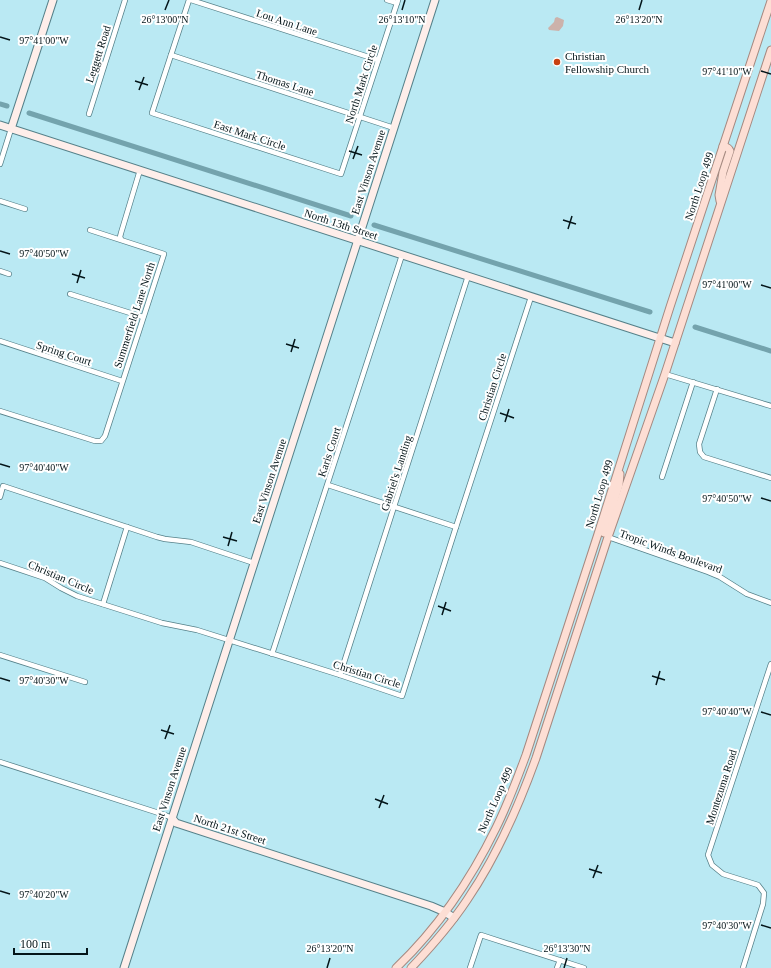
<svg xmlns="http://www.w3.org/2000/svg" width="771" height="968" font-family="Georgia,serif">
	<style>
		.green { fill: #ccb2ab }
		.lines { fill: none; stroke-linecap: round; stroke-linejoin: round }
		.canal { stroke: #74a3ad; stroke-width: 5 }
		.street-casing { stroke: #558089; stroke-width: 6 }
		.secondary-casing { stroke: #558089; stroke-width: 9 }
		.primary-casing { stroke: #a58980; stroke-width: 9 }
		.street { stroke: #fff; stroke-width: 4.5 }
		.secondary { stroke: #feeeea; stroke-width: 7 }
		.primary { stroke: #fdded4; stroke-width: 7 }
		.ticks { fill: none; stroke: #041519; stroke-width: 1.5 }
		.poi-dot { fill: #c84011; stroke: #fff; stroke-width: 1.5 }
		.labels { text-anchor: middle; stroke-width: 4; stroke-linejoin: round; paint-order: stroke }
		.street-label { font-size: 11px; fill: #041519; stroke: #fff }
		.poi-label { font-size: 11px; fill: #041519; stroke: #fff; text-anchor: start }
		.ticks-label { font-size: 10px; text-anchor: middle; fill: #041519; stroke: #fff; stroke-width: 4; stroke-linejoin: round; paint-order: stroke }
	</style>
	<rect width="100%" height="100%" fill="#bae9f3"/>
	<polygon class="green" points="557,17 564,20 563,26 559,31 549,30 548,28 554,22 555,18"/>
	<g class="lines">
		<g class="canal">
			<polyline points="0,104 7,106"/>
			<polyline points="29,113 351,216"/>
			<polyline points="374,225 650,312"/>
			<polyline points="695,327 771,351"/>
		</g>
		<defs>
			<g id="street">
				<polyline points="189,0 152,113 341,174 398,0"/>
				<polyline points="191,0 378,60"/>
				<polyline points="387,0 397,3"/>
				<polyline points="171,55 394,128"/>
				<polyline points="89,114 125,0"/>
				<polyline points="0,164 11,129"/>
				<polyline points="0,201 25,209"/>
				<polyline points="121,239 120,237 121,233 140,170"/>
				<polyline points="0,271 9,274"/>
				<polyline points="70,294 143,317"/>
				<polyline points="0,341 122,381"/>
				<polyline points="665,374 771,406"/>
				<polyline points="717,389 699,444 700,452 704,457 771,478"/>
				<polyline points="0,411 95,441 101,441 105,436 164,254 90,230"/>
				<polyline points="662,477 693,382"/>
				<polyline points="328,485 456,527"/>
				<polyline points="0,497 3,486 157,537 165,539 191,542 254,563"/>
				<polyline points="608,537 708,572 720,577 747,594 771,603"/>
				<polyline points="0,563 45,578 61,588 77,596 162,623 197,630 340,675 402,696 456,527 531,297"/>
				<polyline points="103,604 127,527"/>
				<polyline points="272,654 402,255"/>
				<polyline points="0,655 85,682"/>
				<polyline points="340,675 468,276"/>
				<polyline points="0,762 165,815 172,818"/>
				<polyline points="470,968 481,935 584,968"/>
				<polyline points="557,968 560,960"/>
				<polyline points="743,968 763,904 764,893 758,885 723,874 712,865 708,855 771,664"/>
			</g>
			<g id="secondary">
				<polyline points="0,125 675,343"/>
				<polyline points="11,129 53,0"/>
				<polyline points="172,818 176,823 431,906 445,912 454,918"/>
				<polyline points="124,968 435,0"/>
			</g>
			<g id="primary">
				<path d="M720,201l-1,-6 4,-23 7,-21c-1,-3 -3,-4 -7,-5"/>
				<polyline points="604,533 619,485 620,474"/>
				<path d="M396,968c42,-40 75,-89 100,-140 12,-24 21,-49 30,-73l72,-221 72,-227 101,-306"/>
				<path d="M411,968c20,-21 40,-44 56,-68 30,-44 51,-92 69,-142l72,-221 57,-163 106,-324"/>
			</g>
		</defs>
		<use href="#street" class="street-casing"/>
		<use href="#secondary" class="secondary-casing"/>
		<use href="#primary" class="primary-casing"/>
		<use href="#street" class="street"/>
		<use href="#secondary" class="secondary"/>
		<use href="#primary" class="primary"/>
	</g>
	<path class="ticks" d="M165,10l4,-10M402,10l3,-10M639,10l3,-10M0,37l10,3M761,71l10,3M135,81l13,4M139,90l5,-13M349,151l13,4M353,159l5,-13M563,220l13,4M568,229l4,-13M0,251l10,3M72,274l13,4M77,283l4,-13M761,285l10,3M286,344l13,4M291,352l4,-13M500,413l14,5M505,422l4,-13M0,464l10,3M761,498l10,3M223,537l14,4M228,546l4,-14M438,606l13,5M442,615l4,-13M652,676l13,4M0,678l10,3M656,685l4,-14M761,712l10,3M161,730l13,4M165,739l5,-14M375,799l13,5M379,808l5,-13M589,869l13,4M593,878l5,-13M0,891l10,3M761,925l10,3M327,968l3,-10M564,968l3,-10"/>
	<circle class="poi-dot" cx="557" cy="62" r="4"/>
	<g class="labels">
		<g class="street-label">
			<text transform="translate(287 22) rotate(18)" y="4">Lou Ann Lane</text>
			<text transform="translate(98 54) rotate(-72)" y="4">Leggett Road</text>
			<text transform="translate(285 83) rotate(18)" y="4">Thomas Lane</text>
			<text transform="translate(361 84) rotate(-72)" y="4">North Mark Circle</text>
			<text transform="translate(250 135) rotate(18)" y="4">East Mark Circle</text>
			<text transform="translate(368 172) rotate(-72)" y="4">East Vinson Avenue</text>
			<text transform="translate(699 186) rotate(-72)" y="4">North Loop 499</text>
			<text transform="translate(341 224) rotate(18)" y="4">North 13th Street</text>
			<text transform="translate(134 315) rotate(-72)" y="4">Summerfield Lane North</text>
			<text transform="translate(64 353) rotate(18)" y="4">Spring Court</text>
			<text transform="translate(492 387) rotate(-72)" y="4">Christian Circle</text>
			<text transform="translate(329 452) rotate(-72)" y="4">Karis Court</text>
			<text transform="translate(396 473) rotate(-72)" y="4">Gabriel's Landing</text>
			<text transform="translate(269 481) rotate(-72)" y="4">East Vinson Avenue</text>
			<text transform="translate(599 494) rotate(-73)" y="4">North Loop 499</text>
			<text transform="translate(671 551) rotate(20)" y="4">Tropic Winds Boulevard</text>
			<text transform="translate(61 577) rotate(23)" y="4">Christian Circle</text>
			<text transform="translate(367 674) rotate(17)" y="4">Christian Circle</text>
			<text transform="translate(721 787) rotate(-72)" y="4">Montezuma Road</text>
			<text transform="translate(169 789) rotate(-72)" y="4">East Vinson Avenue</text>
			<text transform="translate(495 800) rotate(-66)" y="4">North Loop 499</text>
			<text transform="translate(230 829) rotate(18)" y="4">North 21st Street</text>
		</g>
		<g class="poi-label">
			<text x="565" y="60">Christian<tspan x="565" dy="13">Fellowship Church</tspan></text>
		</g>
	</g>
	<g class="ticks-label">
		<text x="165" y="23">26°13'00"N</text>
		<text x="402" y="23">26°13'10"N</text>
		<text x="639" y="23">26°13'20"N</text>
		<text x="44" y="44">97°41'00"W</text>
		<text x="727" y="75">97°41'10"W</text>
		<text x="44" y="257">97°40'50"W</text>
		<text x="727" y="288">97°41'00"W</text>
		<text x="44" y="471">97°40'40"W</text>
		<text x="727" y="502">97°40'50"W</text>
		<text x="44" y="684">97°40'30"W</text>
		<text x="727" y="715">97°40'40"W</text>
		<text x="44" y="898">97°40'20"W</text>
		<text x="727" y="929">97°40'30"W</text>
		<text x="330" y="952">26°13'20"N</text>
		<text x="567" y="952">26°13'30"N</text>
	</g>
	<path d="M14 948v6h73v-6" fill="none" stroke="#041519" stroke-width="2"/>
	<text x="20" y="948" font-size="12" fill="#041519" stroke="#ffffff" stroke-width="3" paint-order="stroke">100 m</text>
</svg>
